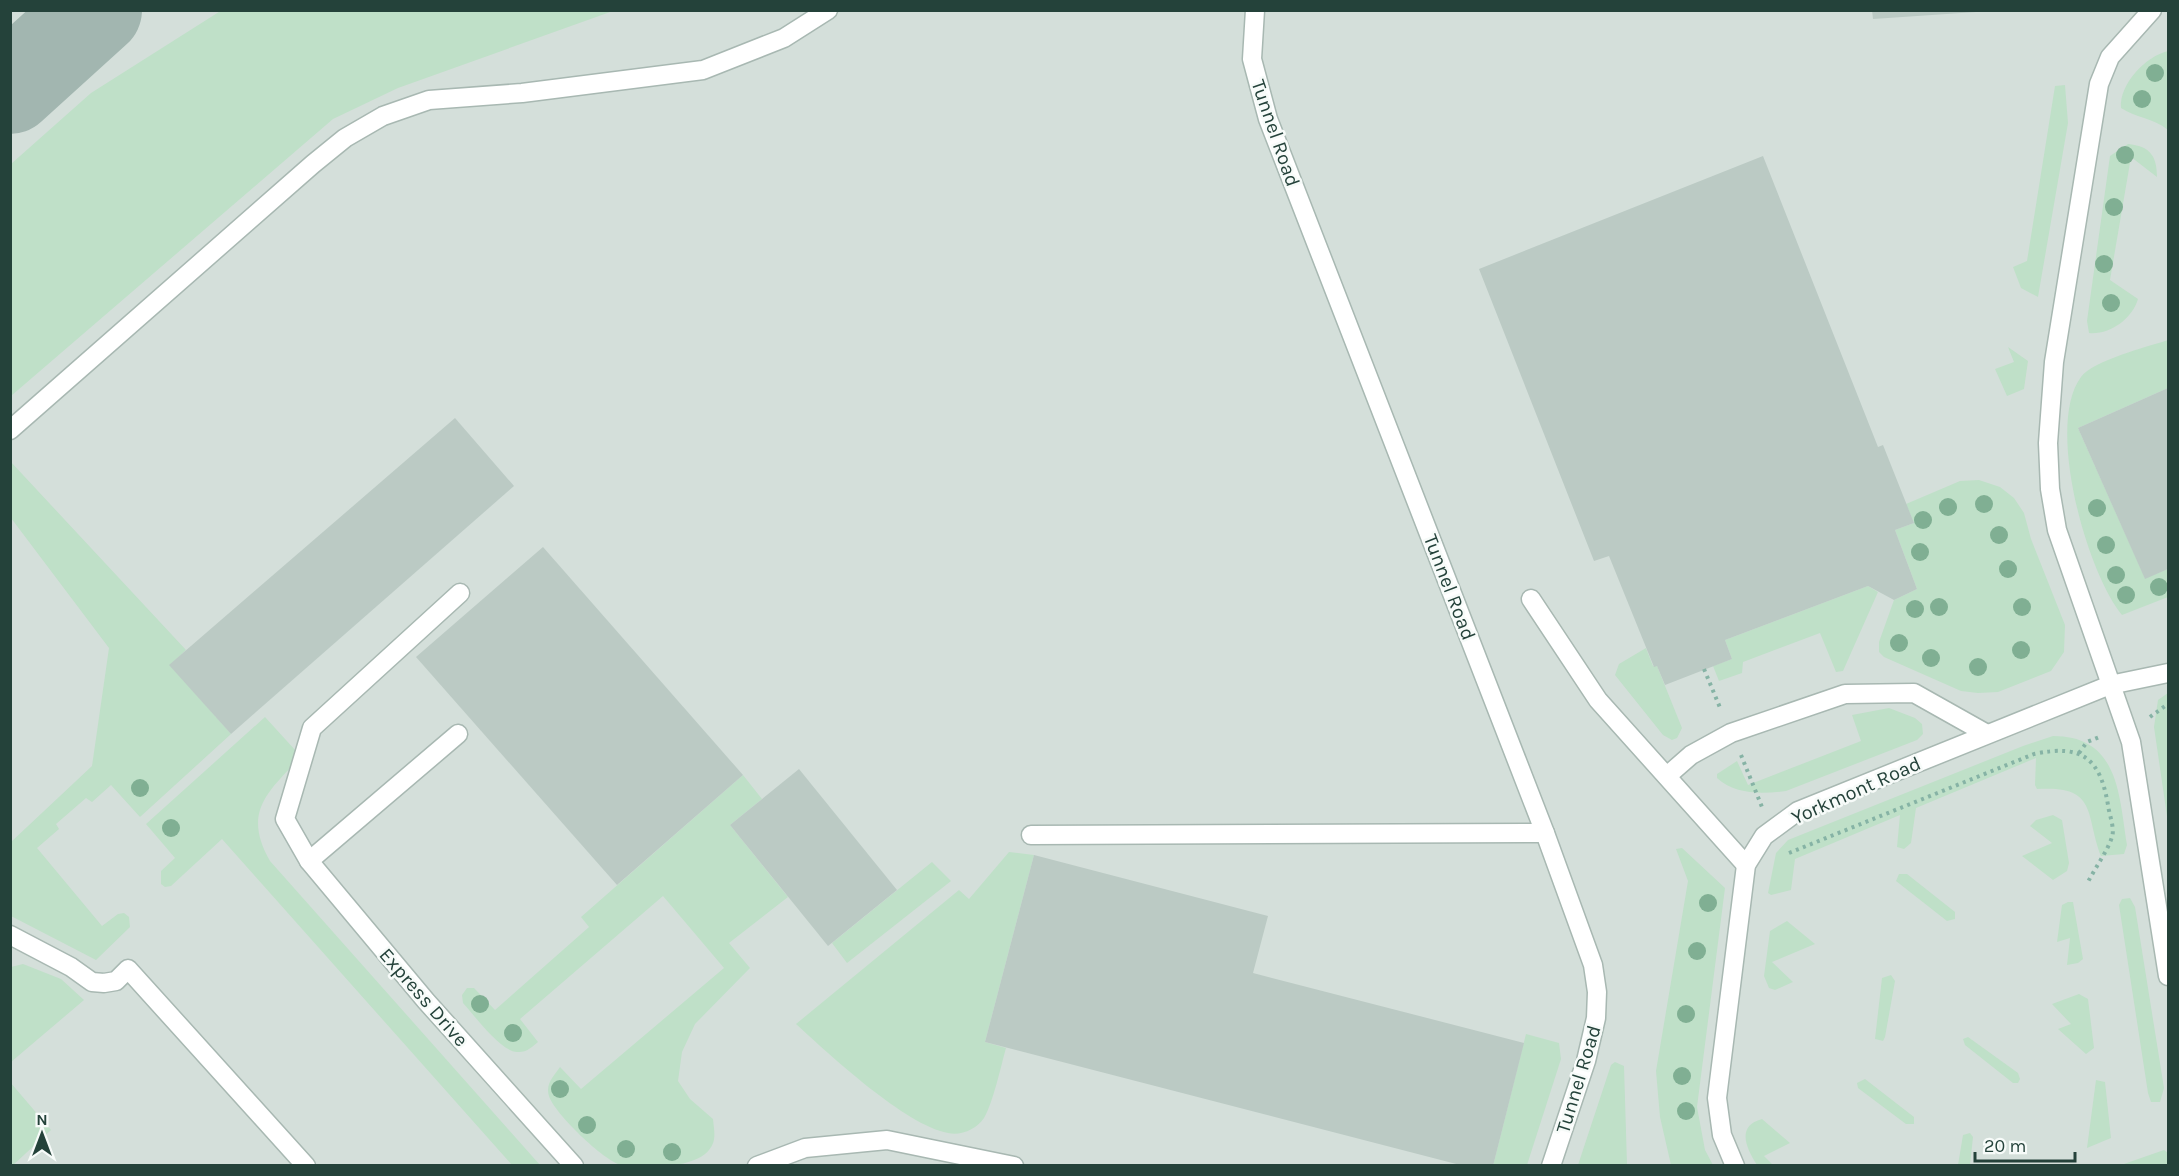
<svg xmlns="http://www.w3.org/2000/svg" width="2179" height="1176" font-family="Karla,sans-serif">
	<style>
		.built { fill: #d4dfda }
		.green { fill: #bfe0c8 }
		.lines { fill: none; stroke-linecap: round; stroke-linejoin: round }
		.taxiway { stroke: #a2b6b0; stroke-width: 92 }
		.building { fill: #bbcac4 }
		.minor-casing { stroke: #a8b8b2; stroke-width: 21 }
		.path { stroke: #86b3a5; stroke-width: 4; stroke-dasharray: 3 4.5; stroke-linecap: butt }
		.minor { stroke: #fff; stroke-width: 18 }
		.tree { fill: #80af93 }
		.labels { text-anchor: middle; stroke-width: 5; stroke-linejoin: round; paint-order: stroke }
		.street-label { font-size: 20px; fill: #24423a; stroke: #f7fbf9 }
	</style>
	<rect width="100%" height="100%" fill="#e6efeb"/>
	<rect class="built" x="11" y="11" width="2157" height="1154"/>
	<g class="green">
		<polygon points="222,10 613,11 398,88 333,119 11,396 11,164 91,93"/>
		<path d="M2168,51v79c-14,-12 -32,-12 -47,-22 -2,-24 25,-52 47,-57z"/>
		<polygon points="2065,85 2068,123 2038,297 2021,288 2013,267 2027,261 2055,86"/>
		<path d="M2128,144c22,2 29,12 29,33l-26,-20 -21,123 28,19c-6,20 -28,36 -49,34l-2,-12 23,-165z"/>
		<path d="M2168,340v48l-90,40 67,150 23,-9v28l-46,18c-35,-42 -77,-190 -41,-238 13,-17 66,-30 87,-37z"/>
		<polygon points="2008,347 2028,361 2024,389 2007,396 1995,369 2014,362"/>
		<polygon points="10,461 186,650 170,665 231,734 140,817 111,785 92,802 86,798 56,824 59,829 37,848 102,926 118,914 124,913 129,917 130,927 96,960 11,916 11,842 92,766 109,648 11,518"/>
		<polygon points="1979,480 2000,487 2014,498 2024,513 2031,539 2065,625 2064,652 2051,671 1998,692 1978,693 1961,691 1884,657 1879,652 1879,642 1894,600 1917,589 1895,530 1914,523 1906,504 1960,481"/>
		<polygon points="1868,586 1878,592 1843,671 1836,672 1820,633 1743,662 1742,673 1719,681 1713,666 1732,659 1725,640"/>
		<polygon points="1646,648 1653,666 1657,666 1682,728 1677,738 1672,740 1663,735 1615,675 1619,664"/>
		<polygon points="2168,693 2168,823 2154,727 2158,700"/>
		<path d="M1889,708l26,10 7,6 1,10 -6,6 -131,51c-24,3 -50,4 -69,-13v-4l20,-13 11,24 113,-44 -9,-26z"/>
		<path d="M265,717l31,34v11c-32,33 -52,53 -26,99l270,304h-28l-290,-326 -51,47 -6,1 -4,-3v-13l14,-13 -29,-34z"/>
		<path d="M2053,736c66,0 66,59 74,109l-3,9 -23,2c-16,-42 -3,-71 -64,-67l-2,-4 1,-27 -120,50 -5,35 -7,6 -7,-2 3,-32 -105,44 -4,31 -20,5 -3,-2 8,-40 12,-13 235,-94z"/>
		<path d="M743,775l19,24 -32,26 58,72 -59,46 21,25 -55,56 -13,28 -4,29 12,18 23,20c1,11 4,22 -4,31 -13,18 -67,20 -88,15 -17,-4 -67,-52 -72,-69 -4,-12 5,-20 11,-29l21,22 143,-121 -61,-72 -143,123 18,23c-6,5 -12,11 -21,10 -17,-1 -43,-37 -54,-49l-1,-8 5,-7h7l21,22 94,-83 -8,-10z"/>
		<polygon points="2053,815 2062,820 2069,863 2067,871 2053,880 2022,856 2052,843 2030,826 2036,820"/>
		<polygon points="1682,848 1725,888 1697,1107 1705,1150 1713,1165 1671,1165 1660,1117 1656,1071 1688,881 1676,849"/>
		<path d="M1009,852l25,3 -49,187 21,6c-5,18 -13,55 -22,70 -7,11 -23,18 -36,15 -43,-8 -118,-78 -152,-109l163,-134 10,9z"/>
		<polygon points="932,862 951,881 847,963 832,943"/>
		<polygon points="1899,874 1907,874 1955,912 1955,919 1947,921 1896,881"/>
		<polygon points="2130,898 2135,907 2164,1088 2160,1102 2151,1102 2148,1093 2119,905 2122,899"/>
		<polygon points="2068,902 2073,902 2083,959 2078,963 2067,965 2070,938 2057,942 2062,905"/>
		<polygon points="1787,921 1815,944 1772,962 1793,982 1775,990 1769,988 1764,976 1770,931"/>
		<polygon points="23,964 61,979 84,1000 11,1062 11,967"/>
		<polygon points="1891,975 1895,981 1885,1037 1883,1041 1875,1039 1882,978"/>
		<polygon points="2079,994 2088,999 2094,1048 2086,1054 2058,1029 2071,1024 2052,1004"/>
		<polygon points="1526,1034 1559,1043 1561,1059 1527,1165 1493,1166"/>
		<polygon points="1968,1037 2018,1073 2020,1079 2018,1083 2013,1083 1965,1045 1963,1039"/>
		<polygon points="1615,1062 1624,1066 1627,1165 1578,1165 1611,1065"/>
		<polygon points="1865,1079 1914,1117 1914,1124 1906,1124 1858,1088 1857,1083"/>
		<polygon points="2096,1080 2105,1082 2111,1138 2087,1148"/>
		<polygon points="10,1082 51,1130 12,1166 10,1165"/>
		<path d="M1762,1119l28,24 -26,13 9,9h-16c-11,-17 -21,-39 5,-46z"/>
		<polygon points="1970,1133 1973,1137 1970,1165 1958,1165 1963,1135"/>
		<polygon points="2164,1150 2168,1153 2168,1165 2121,1165"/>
	</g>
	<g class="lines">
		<polyline class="taxiway" points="10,88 96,10"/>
	</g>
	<g class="building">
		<polygon points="1872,10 1976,10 1976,12 1873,19"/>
		<polygon points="1763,156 1878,447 1883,445 1914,523 1895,530 1917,589 1894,600 1868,586 1725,640 1732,659 1665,685 1657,666 1654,667 1609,556 1594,561 1479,269"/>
		<polygon points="2168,388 2168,569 2145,579 2078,428"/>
		<polygon points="455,418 514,486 231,734 169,665"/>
		<polygon points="543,547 743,775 617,885 416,657"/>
		<polygon points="799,769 897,890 828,946 730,825"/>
		<polygon points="1034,855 1268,916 1253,973 1524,1043 1493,1166 1464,1166 985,1042"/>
	</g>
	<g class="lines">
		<defs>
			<g id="minor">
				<polyline points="1255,10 1252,59 1268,119 1545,833 1593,965 1597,992 1596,1018 1586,1061 1551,1166"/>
				<polyline points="2152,10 2110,57 2099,84 2054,362 2048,443 2050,489 2057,530 2131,742 2168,976"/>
				<polyline points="10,430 313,164 345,138 383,116 429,100 522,93 703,70 784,38 828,10"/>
				<polyline points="460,593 312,728 285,819 309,861 426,1001 574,1166"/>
				<polyline points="1531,599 1598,700 1746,865"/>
				<polyline points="1667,776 1691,755 1731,733 1845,694 1914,693 1987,734"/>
				<polyline points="1031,835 1545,833"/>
				<polyline points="309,861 458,734"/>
				<polyline points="10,935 71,967 92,982 104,983 116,981 128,969 306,1166"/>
				<polyline points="757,1166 805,1148 887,1140 1014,1166"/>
				<polyline points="1735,1166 1722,1135 1717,1098 1746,865 1764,836 1798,811 2110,685 2168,673"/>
			</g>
		</defs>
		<use href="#minor" class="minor-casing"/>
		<g class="path">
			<polyline points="1704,669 1721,710"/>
			<polyline points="2150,717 2168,704"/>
			<polyline points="2079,753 2087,742 2102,736"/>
			<polyline points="1741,755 1762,807"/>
			<path d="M1789,853l245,-99c47,-10 66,3 74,51 1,9 7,23 4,32 -5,15 -17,31 -24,45"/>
		</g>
		<use href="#minor" class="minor"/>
	</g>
	<g class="tree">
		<circle cx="2155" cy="73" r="9"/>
		<circle cx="2142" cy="99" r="9"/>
		<circle cx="2125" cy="155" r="9"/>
		<circle cx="2114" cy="207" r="9"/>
		<circle cx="2104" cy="264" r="9"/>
		<circle cx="2111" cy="303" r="9"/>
		<circle cx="1984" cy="504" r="9"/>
		<circle cx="1948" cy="507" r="9"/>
		<circle cx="2097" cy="508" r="9"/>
		<circle cx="1923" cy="520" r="9"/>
		<circle cx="1999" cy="535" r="9"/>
		<circle cx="2106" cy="545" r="9"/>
		<circle cx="1920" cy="552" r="9"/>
		<circle cx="2008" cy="569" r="9"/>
		<circle cx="2116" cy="575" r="9"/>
		<circle cx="2159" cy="587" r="9"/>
		<circle cx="2126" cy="595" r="9"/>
		<circle cx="1939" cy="607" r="9"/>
		<circle cx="2022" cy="607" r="9"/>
		<circle cx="1915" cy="609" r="9"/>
		<circle cx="1899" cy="643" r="9"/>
		<circle cx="2021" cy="650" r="9"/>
		<circle cx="1931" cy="658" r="9"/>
		<circle cx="1978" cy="667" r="9"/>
		<circle cx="140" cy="788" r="9"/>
		<circle cx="171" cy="828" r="9"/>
		<circle cx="1708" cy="903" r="9"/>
		<circle cx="1697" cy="951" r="9"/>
		<circle cx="480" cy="1004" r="9"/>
		<circle cx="1686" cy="1014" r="9"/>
		<circle cx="513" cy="1033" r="9"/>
		<circle cx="1682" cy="1076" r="9"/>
		<circle cx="560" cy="1089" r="9"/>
		<circle cx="1686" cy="1111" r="9"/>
		<circle cx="587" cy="1125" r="9"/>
		<circle cx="626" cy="1149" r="9"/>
		<circle cx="672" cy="1152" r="9"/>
	</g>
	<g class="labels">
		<g class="street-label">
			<text transform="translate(1276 133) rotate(71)" y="7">Tunnel Road</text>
			<text transform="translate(1450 587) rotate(69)" y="7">Tunnel Road</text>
			<text transform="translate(1856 790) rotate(-24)" y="7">Yorkmont Road</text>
			<text transform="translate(424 997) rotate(49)" y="7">Express Drive</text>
			<text transform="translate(1578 1079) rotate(-73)" y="7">Tunnel Road</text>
		</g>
	</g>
	<rect width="2179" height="1176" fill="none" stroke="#24423a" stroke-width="24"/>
	<g transform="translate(42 1134)" stroke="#f7fbf9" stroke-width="4.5" paint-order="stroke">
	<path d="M0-4.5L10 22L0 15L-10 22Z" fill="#24423a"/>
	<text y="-9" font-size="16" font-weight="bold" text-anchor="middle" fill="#24423a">N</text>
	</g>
	<path d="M1975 1152v9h100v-9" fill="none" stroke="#24423a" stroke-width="3"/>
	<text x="1984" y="1152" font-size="18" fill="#24423a" stroke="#f7fbf9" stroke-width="4.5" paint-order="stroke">20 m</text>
</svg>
